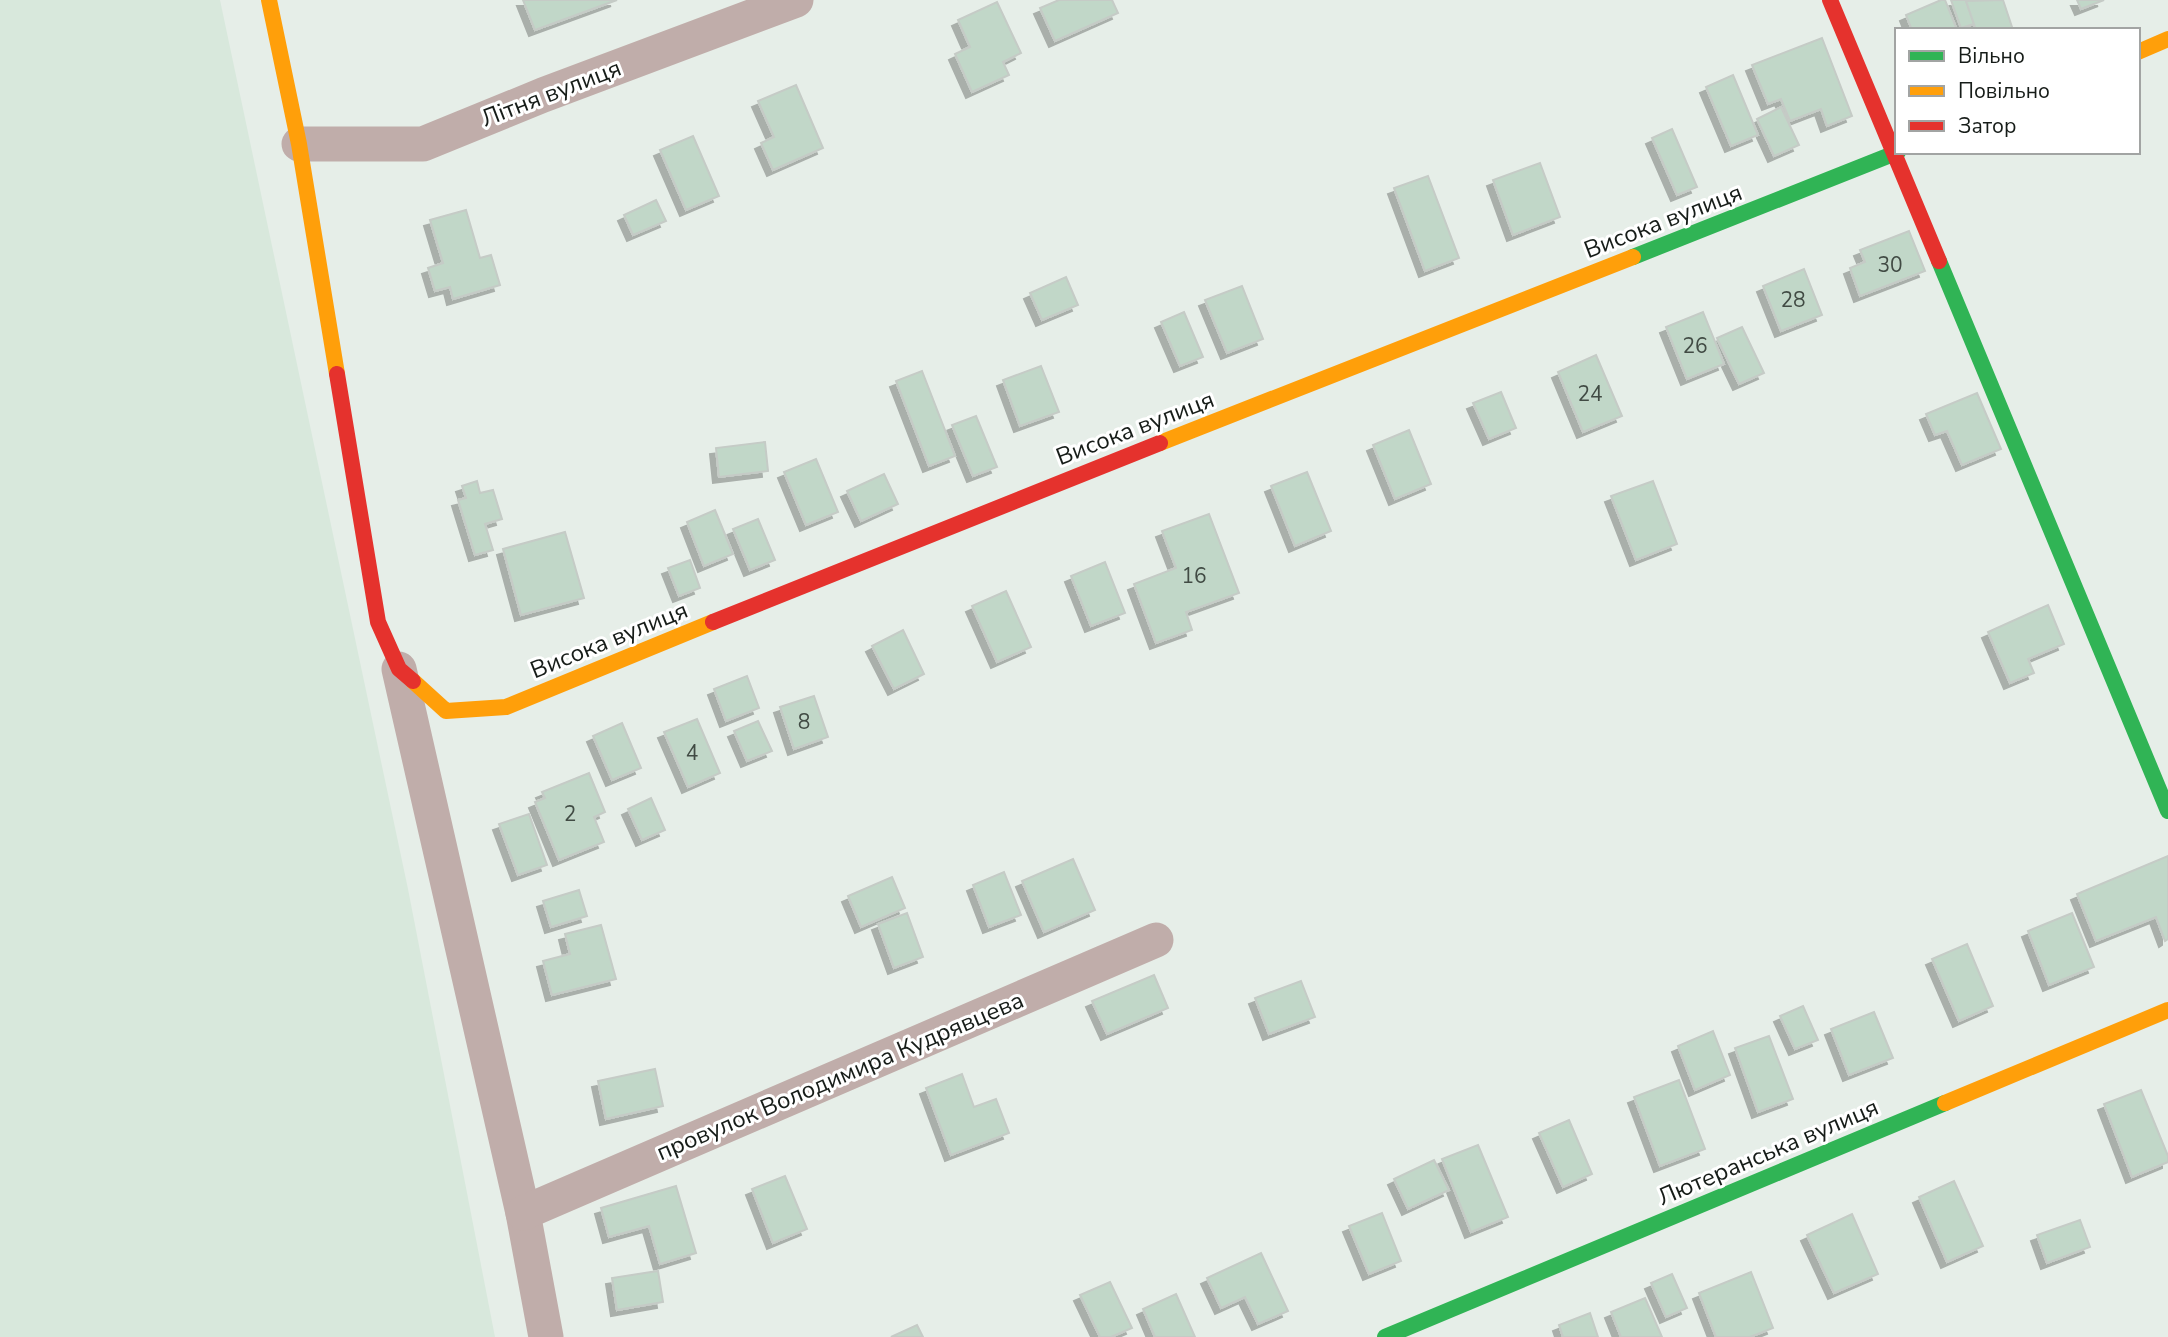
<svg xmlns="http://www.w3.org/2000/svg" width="2168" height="1337" font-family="'Nunito Sans',sans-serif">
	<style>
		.built { fill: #d8e8dc }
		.building { fill: #c1d7c8; stroke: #c5cbc6; stroke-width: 2; filter: url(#shadow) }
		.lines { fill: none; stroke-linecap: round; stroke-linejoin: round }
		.street { stroke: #c0adaa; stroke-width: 35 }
		.fast { stroke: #30b455; stroke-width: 16 }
		.slow { stroke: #ff9f0a; stroke-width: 16 }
		.jam { stroke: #e5322d; stroke-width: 16 }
		.labels { text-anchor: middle; stroke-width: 6; stroke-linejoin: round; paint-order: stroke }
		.number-label { font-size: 21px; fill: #414b44 }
		.street-label { font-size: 24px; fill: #161c18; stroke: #fff }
	</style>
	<defs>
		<filter id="shadow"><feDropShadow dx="-6" dy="6" stdDeviation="0" flood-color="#0004"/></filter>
	</defs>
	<rect width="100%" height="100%" fill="#e6eee8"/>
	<polygon class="built" points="0,0 220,0 408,889 495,1337 0,1337"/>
	<g class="building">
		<polygon points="523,0 617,0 535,30"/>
		<polygon points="1059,0 1112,0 1118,13 1055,41 1040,8"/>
		<polygon points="1941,0 1945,0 1957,30 1912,30 1906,15"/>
		<polygon points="1951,0 1969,0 1966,1 1974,24 1961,28"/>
		<polygon points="2003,0 2013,30 1976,30 1966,1"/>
		<polygon points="2077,0 2104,0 2081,9"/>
		<polygon points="997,2 1021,53 1003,62 1009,75 972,92 955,54 970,47 958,20"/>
		<polygon points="1822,38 1852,116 1827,126 1821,109 1790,121 1781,99 1768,104 1752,65"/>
		<polygon points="1733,75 1758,135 1731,146 1706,87"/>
		<polygon points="796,85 823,148 773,170 761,143 774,137 758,101"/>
		<polygon points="1781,107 1799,145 1774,156 1757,119"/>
		<polygon points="1672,129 1697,187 1677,195 1652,138"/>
		<polygon points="693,136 719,196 686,210 660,150"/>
		<polygon points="1540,163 1560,217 1513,235 1493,180"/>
		<polygon points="1428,176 1459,258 1425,271 1394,188"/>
		<polygon points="656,200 666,221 633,235 624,215"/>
		<polygon points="466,210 480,258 491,255 500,285 453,299 450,287 435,291 428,268 443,263 430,220"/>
		<polygon points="1909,231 1925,271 1860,296 1850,268 1865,262 1860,250"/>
		<polygon points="1804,269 1822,315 1781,331 1763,286"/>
		<polygon points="1066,277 1078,305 1042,320 1030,293"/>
		<polygon points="1242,286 1263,339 1227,353 1205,300"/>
		<polygon points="1184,312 1203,357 1180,366 1161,322"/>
		<polygon points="1703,312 1724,364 1687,379 1666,327"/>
		<polygon points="1742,327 1764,373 1739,384 1717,338"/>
		<polygon points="1596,355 1622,416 1583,432 1558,372"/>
		<polygon points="1041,366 1059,412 1020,426 1003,380"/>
		<polygon points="922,371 955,456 929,466 896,381"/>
		<polygon points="1501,392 1516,428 1489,439 1473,403"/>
		<polygon points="1977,393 2001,449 1962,465 1947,431 1935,435 1926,414"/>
		<polygon points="976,416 997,467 973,476 952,425"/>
		<polygon points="1409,430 1431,484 1395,499 1373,445"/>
		<polygon points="765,442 768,471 719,477 716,448"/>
		<polygon points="816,459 838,512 806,525 784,472"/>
		<polygon points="1307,472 1331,531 1295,546 1271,486"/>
		<polygon points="884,474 898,504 861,521 847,491"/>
		<polygon points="477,481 480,493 493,490 502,519 485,524 493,550 475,555 458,500 466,498 462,486"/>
		<polygon points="1653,481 1677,544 1636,560 1611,496"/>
		<polygon points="715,510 733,554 704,566 687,522"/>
		<polygon points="1209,514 1239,593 1186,612 1192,630 1156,643 1134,584 1176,568 1162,531"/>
		<polygon points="758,519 775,560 750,570 733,529"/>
		<polygon points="565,532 584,598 521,615 503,549"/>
		<polygon points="690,560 700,588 679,596 668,568"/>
		<polygon points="1105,562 1125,613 1091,626 1071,576"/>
		<polygon points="1006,591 1031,647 997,662 972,606"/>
		<polygon points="2048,605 2064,644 2028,659 2034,673 2010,683 1988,632"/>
		<polygon points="903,630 924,674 894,689 872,646"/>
		<polygon points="747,676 759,708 726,721 714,689"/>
		<polygon points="814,696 828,737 794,749 780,707"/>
		<polygon points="697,719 720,773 688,787 664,732"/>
		<polygon points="758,721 772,751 747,761 734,731"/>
		<polygon points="622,723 641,768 612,780 593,736"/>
		<polygon points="589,773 605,812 594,817 604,842 559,860 535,802 545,798 542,792"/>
		<polygon points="651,798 665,830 642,840 628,809"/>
		<polygon points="529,814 547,865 518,875 499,824"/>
		<polygon points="2168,856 2168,939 2165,941 2156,917 2096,941 2077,894"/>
		<polygon points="1073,859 1095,910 1044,932 1022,881"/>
		<polygon points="1004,872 1021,915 989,927 973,885"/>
		<polygon points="892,877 905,908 861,927 848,896"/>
		<polygon points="579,890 587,916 551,927 543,901"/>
		<polygon points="907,913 923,957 894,968 878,924"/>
		<polygon points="2072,913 2094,967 2049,985 2028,931"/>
		<polygon points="601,925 616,979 552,995 543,961 570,954 565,934"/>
		<polygon points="1967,944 1993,1006 1959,1021 1932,959"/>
		<polygon points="1154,975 1168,1008 1107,1034 1092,1001"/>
		<polygon points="1301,981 1315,1017 1269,1034 1255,998"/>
		<polygon points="1803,1006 1818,1040 1795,1049 1780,1016"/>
		<polygon points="1874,1012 1893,1058 1849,1075 1831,1029"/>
		<polygon points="1713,1031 1730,1075 1695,1090 1678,1046"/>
		<polygon points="1769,1036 1793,1099 1758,1112 1735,1048"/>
		<polygon points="655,1069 663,1106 606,1119 598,1081"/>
		<polygon points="962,1074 974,1107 996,1099 1009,1133 951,1155 926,1088"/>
		<polygon points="1679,1080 1705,1149 1660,1166 1634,1097"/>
		<polygon points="2141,1090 2168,1156 2168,1162 2132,1177 2104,1104"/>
		<polygon points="1569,1120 1592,1174 1563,1187 1539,1133"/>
		<polygon points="1478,1145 1508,1217 1471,1232 1442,1159"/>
		<polygon points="1434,1160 1449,1190 1408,1209 1394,1179"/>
		<polygon points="785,1176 807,1229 773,1243 752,1189"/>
		<polygon points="1954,1181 1983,1246 1947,1262 1919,1197"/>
		<polygon points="676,1186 696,1253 660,1264 649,1226 609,1237 601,1208"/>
		<polygon points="1382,1213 1401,1261 1369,1274 1349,1226"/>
		<polygon points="1852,1214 1878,1274 1834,1293 1807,1235"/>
		<polygon points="2080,1220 2090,1247 2047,1263 2037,1235"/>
		<polygon points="1261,1253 1288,1311 1258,1324 1245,1297 1221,1308 1207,1278"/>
		<polygon points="658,1271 663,1302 617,1310 612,1278"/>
		<polygon points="1751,1272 1773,1328 1750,1337 1716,1337 1699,1293"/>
		<polygon points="1672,1274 1687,1308 1666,1317 1651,1283"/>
		<polygon points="1110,1282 1132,1328 1111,1337 1100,1337 1080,1295"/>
		<polygon points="1176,1294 1195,1337 1155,1337 1143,1309"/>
		<polygon points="1645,1298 1662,1337 1621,1337 1611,1312"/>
		<polygon points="1590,1313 1598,1337 1563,1337 1559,1325"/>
		<polygon points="917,1325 923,1337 891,1337"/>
	</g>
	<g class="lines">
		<g class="street">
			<polyline points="299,144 423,144 543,95 796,0"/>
			<polyline points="399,669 523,1213 546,1337"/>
			<polyline points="523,1213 1156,940"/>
		</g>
		<g class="fast">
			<polyline points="1633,257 1898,152"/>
			<polyline points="1939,261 2168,811"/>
			<polyline points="1385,1337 1945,1103"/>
		</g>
		<g class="slow">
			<polyline points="269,0 299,144 337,374"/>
			<polyline points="2138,52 2168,39"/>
			<polyline points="1160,443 1633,257"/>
			<polyline points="413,681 446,711 506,707 713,622"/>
			<polyline points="1945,1103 2168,1010"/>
		</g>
		<g class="jam">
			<polyline points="1830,0 1939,261"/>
			<polyline points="337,374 378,622 399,669 413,681"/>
			<polyline points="713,622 1160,443"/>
		</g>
	</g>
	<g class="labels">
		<g class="number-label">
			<text x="1890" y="272">30</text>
			<text x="1793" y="307">28</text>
			<text x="1695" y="353">26</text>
			<text x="1590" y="401">24</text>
			<text x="1194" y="583">16</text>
			<text x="804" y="729">8</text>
			<text x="692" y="760">4</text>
			<text x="570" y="821">2</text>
		</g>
		<g class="street-label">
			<text transform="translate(551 93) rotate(-21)" y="8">Літня вулиця</text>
			<text transform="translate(1663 221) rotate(-21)" y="8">Висока вулиця</text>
			<text transform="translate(1135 428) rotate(-21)" y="8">Висока вулиця</text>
			<text transform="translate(609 640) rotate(-22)" y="8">Висока вулиця</text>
			<text transform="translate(840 1076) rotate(-23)" y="8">провулок Володимира Кудрявцева</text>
			<text transform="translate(1768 1152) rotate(-23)" y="8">Лютеранська вулиця</text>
		</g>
	</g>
	<rect x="1895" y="28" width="245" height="126" fill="#ffffff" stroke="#a2a4a3" stroke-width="2"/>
	<rect x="1909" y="51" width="35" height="10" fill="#30b455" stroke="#a2a4a3" stroke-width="2"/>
	<text x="1958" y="63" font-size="21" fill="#161c18">Вільно</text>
	<rect x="1909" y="86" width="35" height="10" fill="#ff9f0a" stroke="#a2a4a3" stroke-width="2"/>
	<text x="1958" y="98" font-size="21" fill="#161c18">Повільно</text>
	<rect x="1909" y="121" width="35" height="10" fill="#e5322d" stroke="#a2a4a3" stroke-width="2"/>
	<text x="1958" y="133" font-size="21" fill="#161c18">Затор</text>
</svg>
